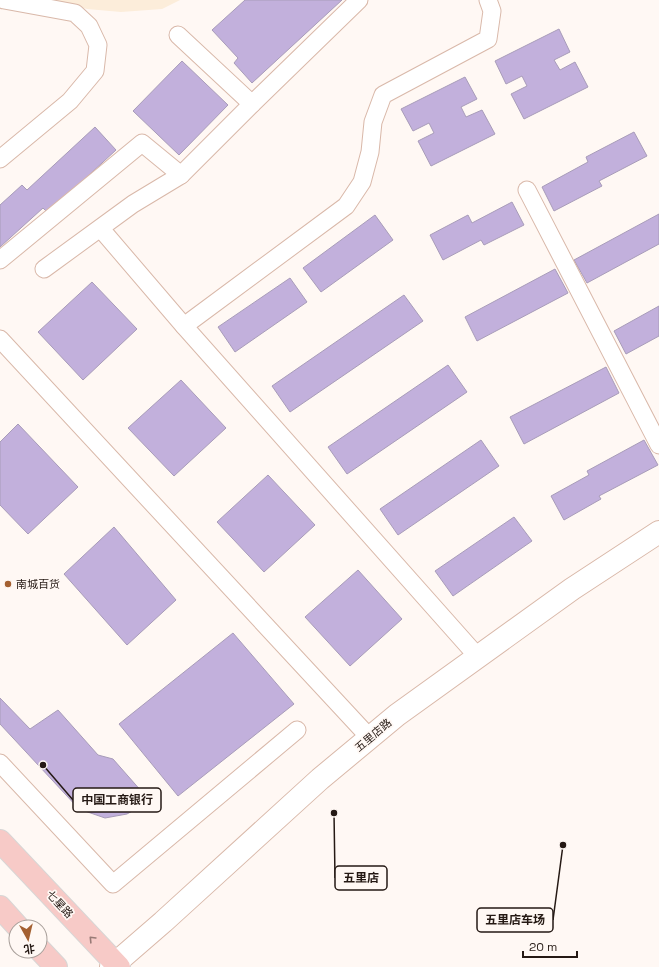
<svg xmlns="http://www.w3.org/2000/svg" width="659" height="967" font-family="'Space Grotesk','Noto Sans SC',sans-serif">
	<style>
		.commercial { fill: #fcedda }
		.building { fill: #c2b0dc; stroke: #a89cb9 }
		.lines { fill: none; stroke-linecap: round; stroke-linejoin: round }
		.minor-casing { stroke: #d9b8a9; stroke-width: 19 }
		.secondary-casing { stroke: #d9b8a9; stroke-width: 24 }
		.trunk-casing { stroke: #d8d6d5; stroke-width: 24 }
		.minor { stroke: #fff; stroke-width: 17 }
		.secondary { stroke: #fff; stroke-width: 22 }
		.trunk { stroke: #f7cac7; stroke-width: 22 }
		.oneway { stroke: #987a76 }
		.poi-dot { fill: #a46031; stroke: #fff8f4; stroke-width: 1.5 }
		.labels { text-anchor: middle; stroke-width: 3.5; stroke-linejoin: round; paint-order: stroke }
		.poi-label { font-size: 11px; fill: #251914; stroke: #fff8f4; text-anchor: start }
		.street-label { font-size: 11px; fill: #251914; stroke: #fff8f4 }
		.leader { fill: none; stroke: #251914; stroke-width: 1.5 }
		.callout-dot { fill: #251914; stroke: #fff8f4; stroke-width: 1.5 }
		.callout { fill: #fff8f4; stroke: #251914; stroke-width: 1.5 }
		.callout-label { font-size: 12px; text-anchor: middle; font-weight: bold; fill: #251914 }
	</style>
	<rect width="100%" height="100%" fill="#fff8f4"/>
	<polygon class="commercial" points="55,0 180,0 162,9 121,12 87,9"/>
	<g class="building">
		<polygon points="245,0 342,0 252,83 234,63 238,58 212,30"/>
		<polygon points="559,29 570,52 554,60 560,70 575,62 588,87 524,119 511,94 527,86 522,76 506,84 495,61"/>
		<polygon points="182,61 228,105 179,155 133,111"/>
		<polygon points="465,77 477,99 461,107 466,117 482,110 495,134 431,166 418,141 434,133 429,123 413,131 401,109"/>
		<polygon points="95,127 116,150 48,213 43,208 0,247 0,205 22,185 27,190"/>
		<polygon points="634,132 647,156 599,181 602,186 554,211 542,187 588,162 586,157"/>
		<polygon points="512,202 524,225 484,245 481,240 443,260 430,235 468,215 472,223"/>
		<polygon points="659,214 659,244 587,283 574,260"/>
		<polygon points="375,215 393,240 321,292 303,268"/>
		<polygon points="555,269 568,293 477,341 465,317"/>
		<polygon points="290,278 307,302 235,352 218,327"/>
		<polygon points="92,282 137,329 83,380 38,332"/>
		<polygon points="404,295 423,321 290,412 272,386"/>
		<polygon points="659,306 659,336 626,354 614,331"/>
		<polygon points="448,365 467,392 347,474 328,447"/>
		<polygon points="606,367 619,393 524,444 510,417"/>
		<polygon points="181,380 226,428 174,476 128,428"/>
		<polygon points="18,424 78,487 28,534 0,505 0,442"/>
		<polygon points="481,440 499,466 398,535 380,509"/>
		<polygon points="644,440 658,465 599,496 601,499 564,520 551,496 589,475 587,471"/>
		<polygon points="268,475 315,525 264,572 217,522"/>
		<polygon points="514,517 532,541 453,596 435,571"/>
		<polygon points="114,527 176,600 127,645 64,574"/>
		<polygon points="358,570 402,619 350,666 305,617"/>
		<polygon points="233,633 294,704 178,796 119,724"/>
		<polygon points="0,698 30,729 58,710 98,755 113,759 150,801 127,814 105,818 79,809 0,724"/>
	</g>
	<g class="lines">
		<defs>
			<g id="minor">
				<polyline points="178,35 252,104"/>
				<polyline points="0,159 70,101 95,71 98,45 89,26 75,13 4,0"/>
				<polyline points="527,190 659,445"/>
				<polyline points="101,229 184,326 478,657"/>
				<polyline points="0,260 142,143 181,175"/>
				<polyline points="44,269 133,204 181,175 252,104 359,0"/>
				<polyline points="184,326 346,206 362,182 370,152 373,122 383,95 488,39 492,11 488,0"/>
				<polyline points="0,339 370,738"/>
				<polyline points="0,763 113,884 297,730"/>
			</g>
			<polyline id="secondary" points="111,967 163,922 320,779 397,715 572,589 659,532"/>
			<g id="trunk">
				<polyline points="0,841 119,967"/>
				<polyline points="0,907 18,927"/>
				<polyline points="40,950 56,967"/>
			</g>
		</defs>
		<use href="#minor" class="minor-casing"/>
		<use href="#secondary" class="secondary-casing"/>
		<use href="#trunk" class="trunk-casing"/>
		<use href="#minor" class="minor"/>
		<use href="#secondary" class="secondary"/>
		<use href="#trunk" class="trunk"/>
	</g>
	<defs><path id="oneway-chevron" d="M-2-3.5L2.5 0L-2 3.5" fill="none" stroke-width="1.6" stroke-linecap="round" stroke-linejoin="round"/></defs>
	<use class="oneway" href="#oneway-chevron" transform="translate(92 939) rotate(-134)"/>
	<circle class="poi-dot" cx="8" cy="584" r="4"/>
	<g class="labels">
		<g class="poi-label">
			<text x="16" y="588">南城百货</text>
		</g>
		<g class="street-label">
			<text transform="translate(373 735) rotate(-40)" y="4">五里店路</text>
			<text transform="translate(60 904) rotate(47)" y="4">七星路</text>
		</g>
	</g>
	<path class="leader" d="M43 765L73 800M334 813L335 878M563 845L553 920"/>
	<g class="callout-dot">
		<circle cx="43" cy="765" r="4"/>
		<circle cx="334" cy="813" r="4"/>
		<circle cx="563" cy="845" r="4"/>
	</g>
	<g class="callout">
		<rect x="73" y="788" width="88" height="24" rx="4"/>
		<rect x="335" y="866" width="52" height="24" rx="4"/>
		<rect x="477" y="908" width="76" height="24" rx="4"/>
	</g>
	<g class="callout-label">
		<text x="117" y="804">中国工商银行</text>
		<text x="361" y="882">五里店</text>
		<text x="515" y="924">五里店车场</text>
	</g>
	<g transform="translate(28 939) rotate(172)"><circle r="19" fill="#fff8f4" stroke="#a89f9a"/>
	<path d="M0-3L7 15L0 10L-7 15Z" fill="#a46031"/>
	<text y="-6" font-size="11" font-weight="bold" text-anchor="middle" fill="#251914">北</text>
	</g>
	<path d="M523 951v6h54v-6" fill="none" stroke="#251914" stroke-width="2"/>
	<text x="529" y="951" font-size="12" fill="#251914" stroke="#fff8f4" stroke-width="3" paint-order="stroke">20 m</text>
</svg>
